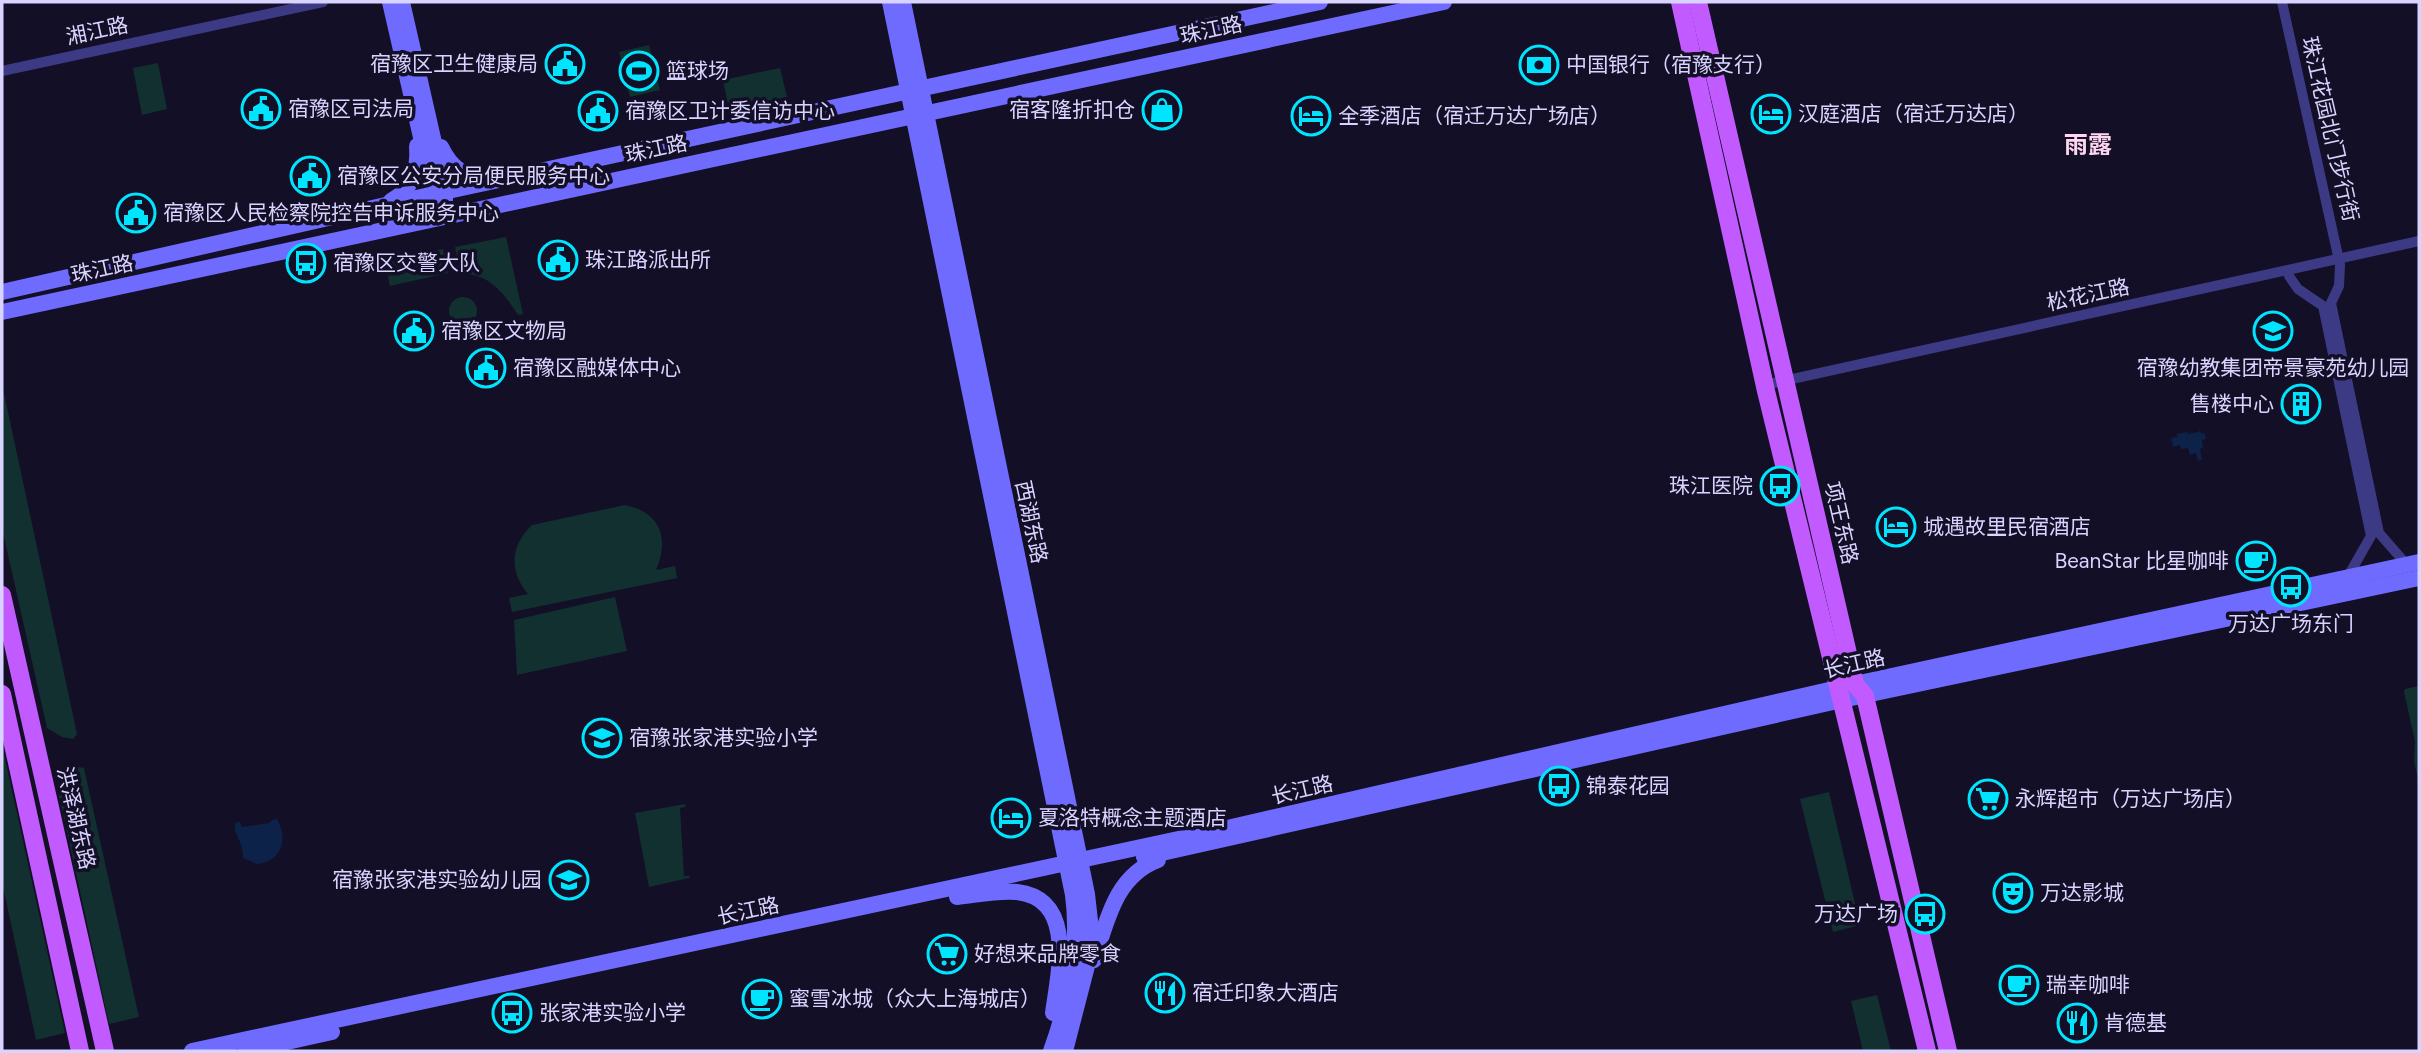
<svg xmlns="http://www.w3.org/2000/svg" width="2421" height="1053" font-family="Figtree,'Noto Sans SC',sans-serif">
	<style>
		.green { fill: #12302f }
		.water { fill: #0c2248 }
		.lines { fill: none; stroke-linecap: round; stroke-linejoin: round }
		.street { stroke: #3d3a85; stroke-width: 10 }
		.secondary { stroke: #6f6bff; stroke-width: 16 }
		.primary { stroke: #c25bff; stroke-width: 18 }
		.labels { text-anchor: middle; stroke-width: 7; stroke-linejoin: round; paint-order: stroke }
		.street-label { font-size: 21px; fill: #d9d4ff; stroke: #130f26 }
		.poi-label { font-size: 21px; fill: #d9d4ff; stroke: #130f26; text-anchor: start }
		.quarter-label { font-size: 24px; font-weight: bold; fill: #ffd6f0; stroke: #130f26 }
	</style>
	<rect width="100%" height="100%" fill="#130f26"/>
	<g class="green">
		<polygon points="649,45 660,90 630,97 619,52"/>
		<polygon points="158,63 167,109 142,115 133,68"/>
		<polygon points="780,68 787,97 729,109 723,80"/>
		<path d="M506,237l17,77 -5,1c-14,-22 -29,-42 -57,-41l-6,-27z"/>
		<polygon points="443,249 448,273 390,286 385,263"/>
		<circle cx="463" cy="311" r="14"/>
		<polygon points="2,384 77,734 73,739 62,737 47,728 2,528"/>
		<path d="M625,505c35,7 45,33 31,65l19,-4 2,12 -165,34 -3,-14 19,-4c-19,-23 -18,-48 4,-69z"/>
		<polygon points="615,597 627,651 517,675 514,620"/>
		<polygon points="2419,686 2419,783 2414,762 2415,741 2404,692 2405,689"/>
		<polygon points="2,745 65,1033 36,1040 2,882"/>
		<polygon points="79,767 84,768 139,1017 109,1024 58,791 64,779"/>
		<polygon points="1829,792 1860,925 1833,932 1800,799"/>
		<polygon points="685,804 686,807 680,808 684,876 690,876 689,878 649,887 635,813"/>
		<polygon points="1877,995 1891,1051 1863,1051 1851,1001"/>
	</g>
	<g class="water">
		<polygon points="2200,429 2201,434 2205,433 2206,439 2202,440 2203,448 2200,449 2202,460 2198,461 2196,453 2190,455 2188,448 2181,449 2180,445 2173,447 2171,438 2177,437 2177,434 2187,432 2188,434 2199,432"/>
		<path d="M277,819c12,20 4,43 -20,45l-14,-6c1,-16 -10,-23 -8,-34l4,-3 3,6 27,-4 3,-3z"/>
	</g>
	<g class="lines">
		<g class="street">
			<polyline points="2282,2 2340,265 2339,286 2331,303 2379,533 2407,565"/>
			<polyline points="2,71 323,2"/>
			<polyline points="2289,276 2298,289 2323,306 2371,536 2347,578"/>
			<polyline points="1765,385 2419,241"/>
		</g>
		<g class="secondary">
			<polyline points="390,2 434,194 445,217"/>
			<polyline points="402,2 445,191 445,200"/>
			<path d="M890,2l183,893c7,53 -4,106 -22,156"/>
			<polyline points="903,2 1087,894 1090,921 1087,966 1065,1051"/>
			<path d="M441,147c10,21 24,31 47,31"/>
			<path d="M391,201c21,-12 28,-31 26,-55"/>
			<polyline points="2,292 434,194 1320,2"/>
			<polyline points="2,312 1444,2"/>
			<polyline points="1144,857 1842,700 2419,578"/>
			<path d="M957,897c19,-2 41,-7 60,-5 60,7 41,83 36,121"/>
			<path d="M1094,960c13,-39 21,-84 64,-100"/>
			<polyline points="192,1051 1197,835 1855,684 2419,562"/>
			<polyline points="246,1051 332,1032"/>
		</g>
		<g class="primary">
			<polyline points="1680,2 1766,391 1927,1051"/>
			<polyline points="1698,2 1855,684 1865,696 1948,1051"/>
			<polyline points="2,595 105,1051"/>
			<polyline points="2,694 80,1051"/>
		</g>
	</g>
	<defs>
		<symbol id="civic-ring" viewBox="-11 -11 22 22"><circle r="9.5" fill="#130f26" stroke="#00e5ff" stroke-width="1.5"/><path d="M-.6-6.5H3V-4.5H.6V-3L4-1V1h2V6H-6V1h2V-1L-.6-3ZM-1.2 2.5V6h2.4V2.5Z" fill="#00e5ff"/></symbol>
		<symbol id="bank-ring" viewBox="-11 -11 22 22"><circle r="9.5" fill="#130f26" stroke="#00e5ff" stroke-width="1.5"/><path d="M-6-4H6V4H-6ZM0-2.3a2.3 2.3 0 1 0 0 4.6a2.3 2.3 0 1 0 0-4.6Z" fill="#00e5ff"/></symbol>
		<symbol id="stadium-ring" viewBox="-11 -11 22 22"><circle r="9.5" fill="#130f26" stroke="#00e5ff" stroke-width="1.5"/><path d="M0-5a6.5 5 0 1 0 0 10a6.5 5 0 1 0 0-10ZM-3.5-1.8h7v3.6h-7Z" fill="#00e5ff"/></symbol>
		<symbol id="shop-ring" viewBox="-11 -11 22 22"><circle r="9.5" fill="#130f26" stroke="#00e5ff" stroke-width="1.5"/><path d="M-5-2.5h2.3a2.7 3.5 0 0 1 5.4 0H5L5.5 6h-11ZM-1.5-2.5h3a1.5 2.3 0 0 0-3 0Z" fill="#00e5ff"/></symbol>
		<symbol id="hotel-ring" viewBox="-11 -11 22 22"><circle r="9.5" fill="#130f26" stroke="#00e5ff" stroke-width="1.5"/><path d="M-6-4.5h1.5V1H6V5H4.5V3h-9V5H-6ZM-4 0a1.8 1.8 0 1 1 3.6 0ZM.5 0V-2.5h3Q6-2.5 6 0Z" fill="#00e5ff"/></symbol>
		<symbol id="bus-ring" viewBox="-11 -11 22 22"><circle r="9.5" fill="#130f26" stroke="#00e5ff" stroke-width="1.5"/><path d="M-5-6H5V4H4V6H2V4H-2V6H-4V4H-5ZM-3.5-4V0h7V-4ZM-3.5 1.2v1.5H-2V1.2ZM2 1.2v1.5H3.5V1.2Z" fill="#00e5ff"/></symbol>
		<symbol id="school-ring" viewBox="-11 -11 22 22"><circle r="9.5" fill="#130f26" stroke="#00e5ff" stroke-width="1.5"/><path d="M0-5L7-2L0 1L-7-2ZM-4 1L0 2.5L4 1V4Q0 6-4 4Z" fill="#00e5ff"/></symbol>
		<symbol id="building-ring" viewBox="-11 -11 22 22"><circle r="9.5" fill="#130f26" stroke="#00e5ff" stroke-width="1.5"/><path d="M-4-6H4V6H1V3H-1V6H-4ZM-2.5-4.3h1.7v1.8h-1.7ZM.8-4.3h1.7v1.8H.8ZM-2.5-1h1.7V.8h-1.7ZM.8-1h1.7V.8H.8Z" fill="#00e5ff"/></symbol>
		<symbol id="cafe-ring" viewBox="-11 -11 22 22"><circle r="9.5" fill="#130f26" stroke="#00e5ff" stroke-width="1.5"/><path d="M-5.5-4.5H6V0H3Q3 3.5 0 3.5H-2.5Q-5.5 3.5-5.5 0ZM3-3.2v2h1.7v-2ZM-6 4.5H4V6H-6Z" fill="#00e5ff"/></symbol>
		<symbol id="supermarket-ring" viewBox="-11 -11 22 22"><circle r="9.5" fill="#130f26" stroke="#00e5ff" stroke-width="1.5"/><path d="M-6-5.5h2.5l.6 2H6L4.5 2H-2.5L-4.4-4H-6ZM-1.5 3.2a1.3 1.3 0 1 0 .1 0ZM3 3.2a1.3 1.3 0 1 0 .1 0Z" fill="#00e5ff"/></symbol>
		<symbol id="theatre-ring" viewBox="-11 -11 22 22"><circle r="9.5" fill="#130f26" stroke="#00e5ff" stroke-width="1.5"/><path d="M-5-5.5Q0-4 5-5.5V0Q5 5 0 6Q-5 5-5 0ZM-3.3-2.5H-1v1.5H-3.3ZM1-2.5H3.3v1.5H1ZM-2.8 1Q0 5.5 2.8 1Z" fill="#00e5ff"/></symbol>
		<symbol id="restaurant-ring" viewBox="-11 -11 22 22"><circle r="9.5" fill="#130f26" stroke="#00e5ff" stroke-width="1.5"/><path d="M-5-6h1v4h1v-4h1v4h1v-4h1v5L-1.5 .5V6h-2V.5L-5-1ZM5-6V6H3V1.5H1.5Q1.5-4 5-6Z" fill="#00e5ff"/></symbol>
	</defs>
	<g fill-rule="evenodd">
		<use href="#civic-ring" x="543" y="42" width="44" height="44"/>
		<use href="#bank-ring" x="1517" y="43" width="44" height="44"/>
		<use href="#stadium-ring" x="617" y="49" width="44" height="44"/>
		<use href="#civic-ring" x="239" y="87" width="44" height="44"/>
		<use href="#shop-ring" x="1140" y="88" width="44" height="44"/>
		<use href="#civic-ring" x="576" y="89" width="44" height="44"/>
		<use href="#hotel-ring" x="1749" y="92" width="44" height="44"/>
		<use href="#hotel-ring" x="1289" y="94" width="44" height="44"/>
		<use href="#civic-ring" x="288" y="154" width="44" height="44"/>
		<use href="#civic-ring" x="114" y="191" width="44" height="44"/>
		<use href="#civic-ring" x="536" y="238" width="44" height="44"/>
		<use href="#bus-ring" x="284" y="241" width="44" height="44"/>
		<use href="#civic-ring" x="392" y="309" width="44" height="44"/>
		<use href="#school-ring" x="2251" y="309" width="44" height="44"/>
		<use href="#civic-ring" x="464" y="346" width="44" height="44"/>
		<use href="#building-ring" x="2279" y="382" width="44" height="44"/>
		<use href="#bus-ring" x="1758" y="464" width="44" height="44"/>
		<use href="#hotel-ring" x="1874" y="505" width="44" height="44"/>
		<use href="#cafe-ring" x="2234" y="539" width="44" height="44"/>
		<use href="#bus-ring" x="2269" y="565" width="44" height="44"/>
		<use href="#school-ring" x="580" y="716" width="44" height="44"/>
		<use href="#bus-ring" x="1537" y="764" width="44" height="44"/>
		<use href="#supermarket-ring" x="1966" y="777" width="44" height="44"/>
		<use href="#hotel-ring" x="989" y="796" width="44" height="44"/>
		<use href="#school-ring" x="547" y="858" width="44" height="44"/>
		<use href="#theatre-ring" x="1991" y="871" width="44" height="44"/>
		<use href="#bus-ring" x="1903" y="892" width="44" height="44"/>
		<use href="#supermarket-ring" x="925" y="932" width="44" height="44"/>
		<use href="#cafe-ring" x="1997" y="963" width="44" height="44"/>
		<use href="#restaurant-ring" x="1143" y="971" width="44" height="44"/>
		<use href="#cafe-ring" x="740" y="977" width="44" height="44"/>
		<use href="#bus-ring" x="490" y="991" width="44" height="44"/>
		<use href="#restaurant-ring" x="2055" y="1001" width="44" height="44"/>
	</g>
	<g class="labels">
		<g class="street-label">
			<text transform="translate(1211 30) rotate(-12)" y="7">珠江路</text>
			<text transform="translate(97 31) rotate(-12)" y="7">湘江路</text>
			<text transform="translate(2330 129) rotate(77)" y="7">珠江花园北门步行街</text>
			<text transform="translate(656 149) rotate(-12)" y="7">珠江路</text>
			<text transform="translate(102 269) rotate(-12)" y="7">珠江路</text>
			<text transform="translate(2088 295) rotate(-12)" y="7">松花江路</text>
			<text transform="translate(1031 522) rotate(78)" y="7">西湖东路</text>
			<text transform="translate(1841 523) rotate(77)" y="7">项王东路</text>
			<text transform="translate(1854 664) rotate(-13)" y="7">长江路</text>
			<text transform="translate(1302 790) rotate(-13)" y="7">长江路</text>
			<text transform="translate(76 818) rotate(77)" y="7">洪泽湖东路</text>
			<text transform="translate(748 911) rotate(-12)" y="7">长江路</text>
		</g>
		<g class="poi-label">
			<text x="538" y="71" text-anchor="end">宿豫区卫生健康局</text>
			<text x="1566" y="72">中国银行（宿豫支行）</text>
			<text x="666" y="78">篮球场</text>
			<text x="288" y="116">宿豫区司法局</text>
			<text x="1135" y="117" text-anchor="end">宿客隆折扣仓</text>
			<text x="625" y="118">宿豫区卫计委信访中心</text>
			<text x="1798" y="121">汉庭酒店（宿迁万达店）</text>
			<text x="1338" y="123">全季酒店（宿迁万达广场店）</text>
			<text x="337" y="183">宿豫区公安分局便民服务中心</text>
			<text x="163" y="220">宿豫区人民检察院控告申诉服务中心</text>
			<text x="585" y="267">珠江路派出所</text>
			<text x="333" y="270">宿豫区交警大队</text>
			<text x="441" y="338">宿豫区文物局</text>
			<text x="513" y="375">宿豫区融媒体中心</text>
			<text x="2273" y="375" text-anchor="middle">宿豫幼教集团帝景豪苑幼儿园</text>
			<text x="2274" y="411" text-anchor="end">售楼中心</text>
			<text x="1753" y="493" text-anchor="end">珠江医院</text>
			<text x="1923" y="534">城遇故里民宿酒店</text>
			<text x="2229" y="568" text-anchor="end">BeanStar 比星咖啡</text>
			<text x="2291" y="631" text-anchor="middle">万达广场东门</text>
			<text x="629" y="745">宿豫张家港实验小学</text>
			<text x="1586" y="793">锦泰花园</text>
			<text x="2015" y="806">永辉超市（万达广场店）</text>
			<text x="1038" y="825">夏洛特概念主题酒店</text>
			<text x="542" y="887" text-anchor="end">宿豫张家港实验幼儿园</text>
			<text x="2040" y="900">万达影城</text>
			<text x="1898" y="921" text-anchor="end">万达广场</text>
			<text x="974" y="961">好想来品牌零食</text>
			<text x="2046" y="992">瑞幸咖啡</text>
			<text x="1192" y="1000">宿迁印象大酒店</text>
			<text x="789" y="1006">蜜雪冰城（众大上海城店）</text>
			<text x="539" y="1020">张家港实验小学</text>
			<text x="2104" y="1030">肯德基</text>
		</g>
		<g class="quarter-label">
			<text x="2088" y="153">雨露</text>
		</g>
	</g>
	<rect width="2421" height="1053" fill="none" stroke="#d9d4ff" stroke-width="7"/>
</svg>
